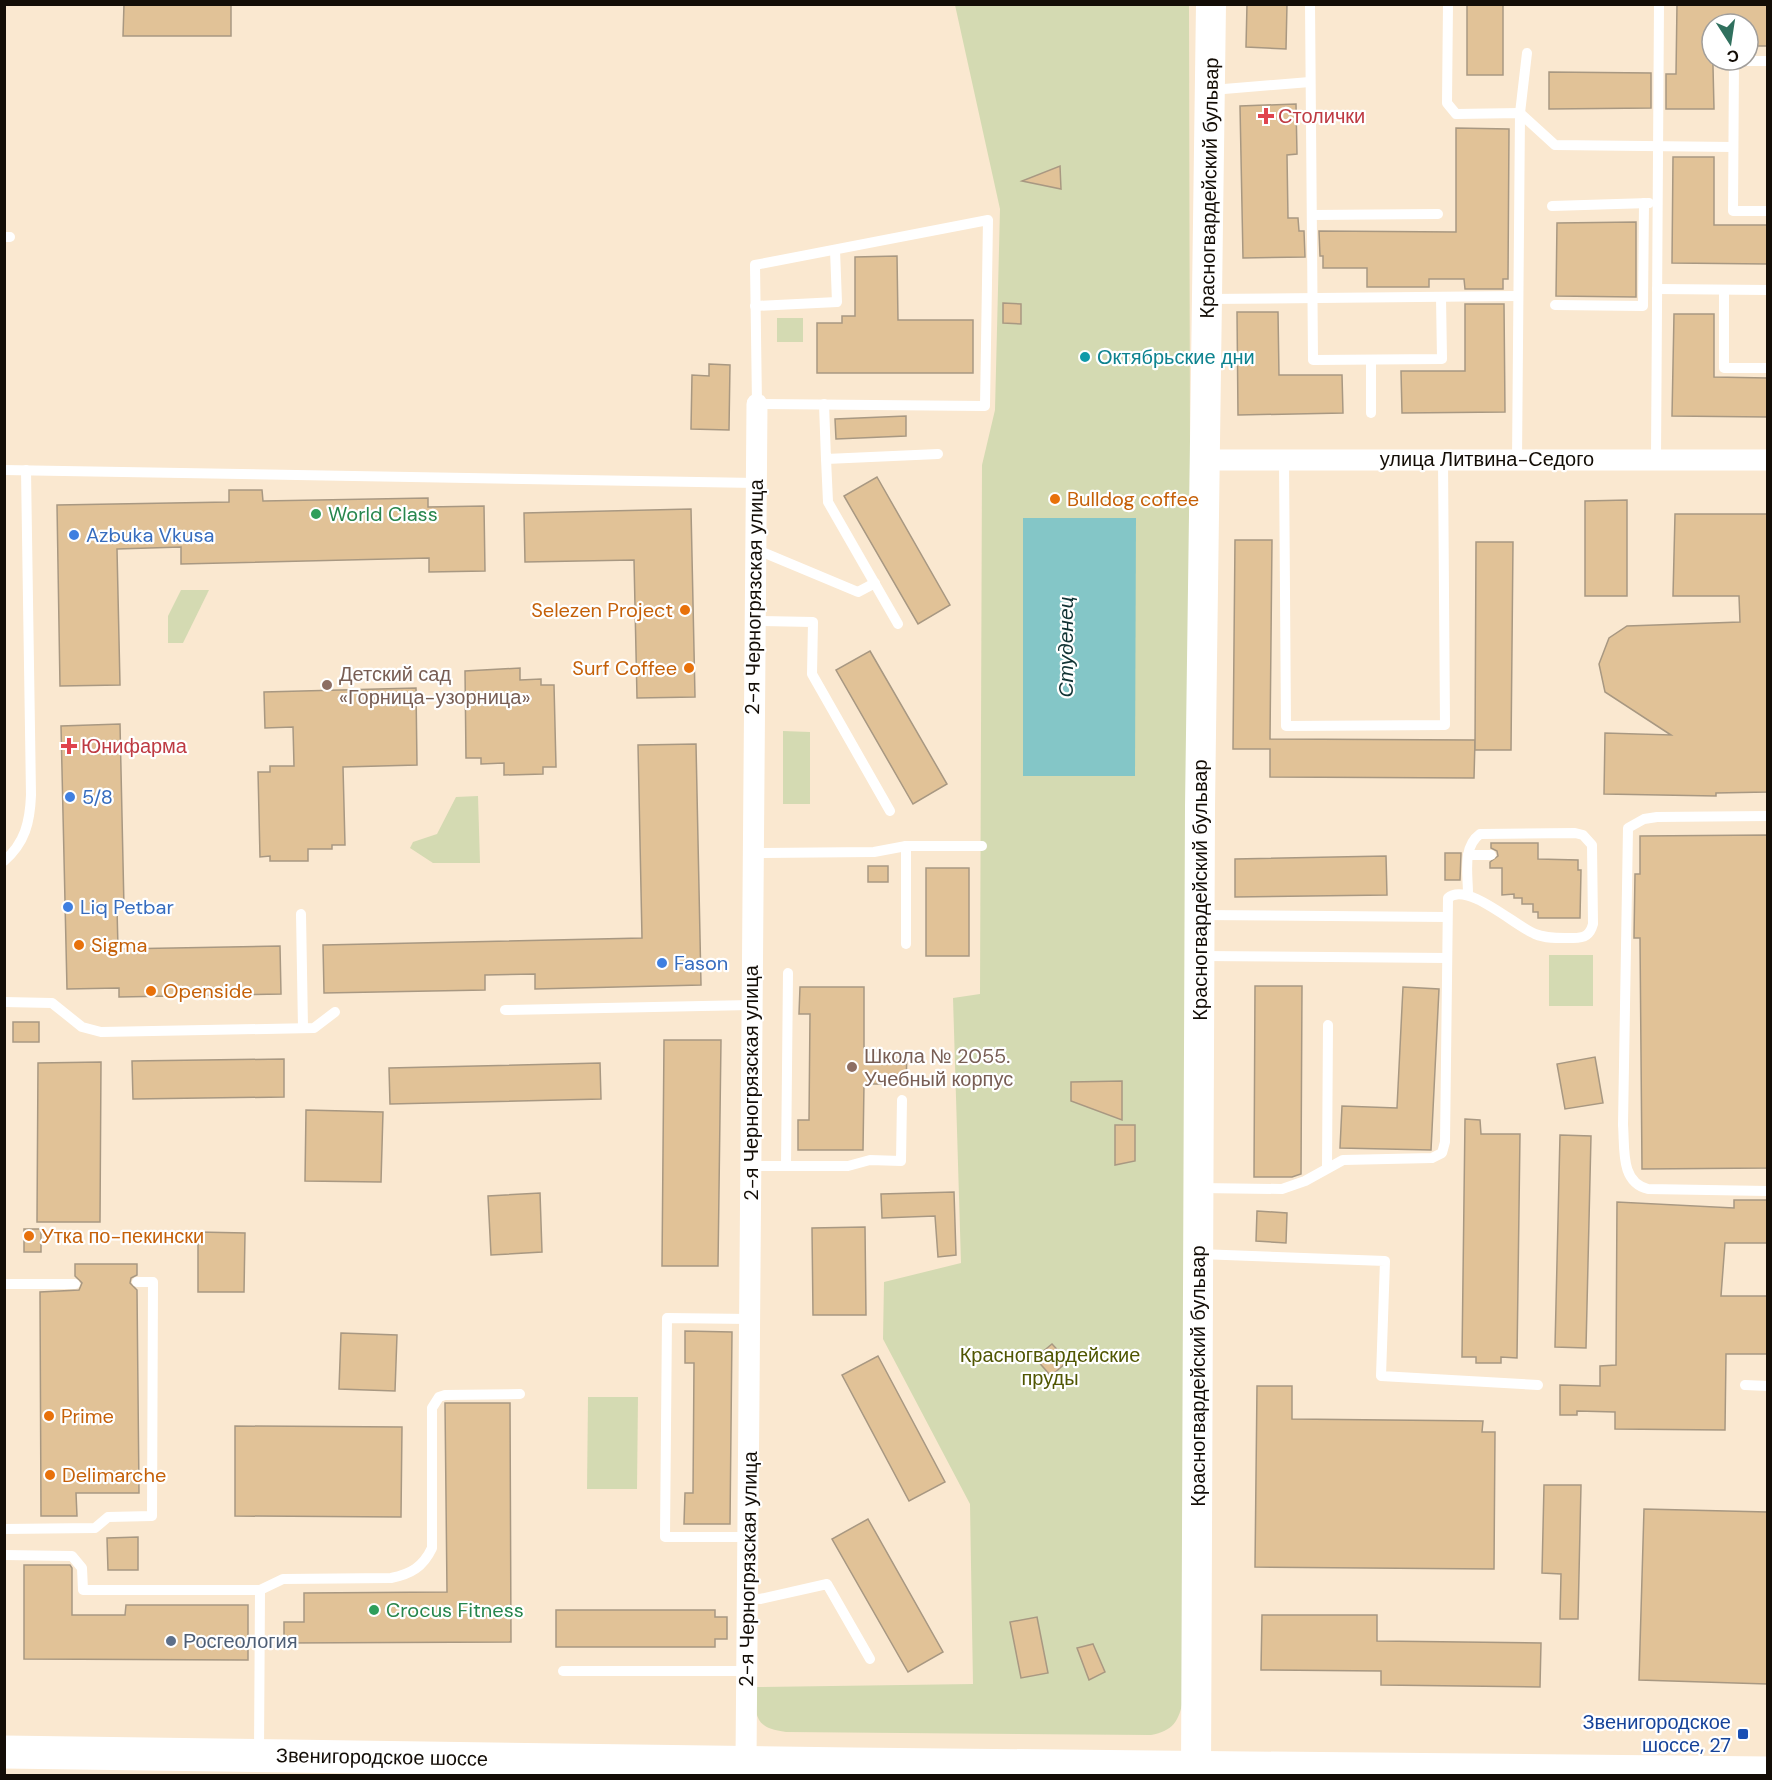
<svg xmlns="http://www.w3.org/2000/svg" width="1772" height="1780" font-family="'DM Sans',sans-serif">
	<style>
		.green { fill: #d4dab2 }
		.water { fill: #84c6c7 }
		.building { fill: #e1c297; stroke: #a89882; stroke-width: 1.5 }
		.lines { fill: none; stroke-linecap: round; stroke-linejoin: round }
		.lane { stroke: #fff; stroke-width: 10 }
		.street { stroke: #fff; stroke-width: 21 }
		.secondary { stroke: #fff; stroke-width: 30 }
		.primary { stroke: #fff; stroke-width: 33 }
		.health-dot { fill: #e0444e; stroke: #fff; stroke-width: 2 }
		.culture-dot { fill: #0f9aa8; stroke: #fff; stroke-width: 2 }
		.food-dot { fill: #e8710a; stroke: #fff; stroke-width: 2 }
		.leisure-dot { fill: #2e9e5b; stroke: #fff; stroke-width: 2 }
		.shop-dot { fill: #3f7fe0; stroke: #fff; stroke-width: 2 }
		.education-dot { fill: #8d6e63; stroke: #fff; stroke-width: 2 }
		.service-dot { fill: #5c6f8a; stroke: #fff; stroke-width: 2 }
		.transit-dot { fill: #1a4fb4; stroke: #fff; stroke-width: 2 }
		.labels { text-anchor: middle; stroke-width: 4.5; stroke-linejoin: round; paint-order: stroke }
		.health-label { font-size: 20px; fill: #be3a42; stroke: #fff; text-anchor: start }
		.street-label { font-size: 20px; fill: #130d06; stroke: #fff }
		.culture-label { font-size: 20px; fill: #0d838f; stroke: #fff; text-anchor: start }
		.food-label { font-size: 20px; fill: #c56008; stroke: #fff; text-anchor: start }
		.leisure-label { font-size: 20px; fill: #27864d; stroke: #fff; text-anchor: start }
		.shop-label { font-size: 20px; fill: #366cbe; stroke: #fff; text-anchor: start }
		.education-label { font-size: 20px; fill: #785e54; stroke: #fff; text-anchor: start }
		.park-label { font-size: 20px; fill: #505602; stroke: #fff }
		.service-label { font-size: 20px; fill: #4e5e75; stroke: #fff; text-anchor: start }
		.transit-label { font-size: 20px; fill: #164399; stroke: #fff; text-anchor: end }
		.water-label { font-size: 21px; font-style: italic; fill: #113334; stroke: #fff }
	</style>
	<rect width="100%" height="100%" fill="#fae8d0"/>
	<g class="green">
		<path d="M955,5h234l1,455 -7,1240c-4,21 -10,31 -32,35l-365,-3c-32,-4 -31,-16 -31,-45l218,-3 -3,-180 -87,-165 1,-57 77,-19 -8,-265 27,-4 2,-529 13,-55 5,-201z"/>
		<rect x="777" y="318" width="26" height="24"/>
		<polygon points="181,590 209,590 183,643 168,643 168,616"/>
		<polygon points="783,731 810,732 810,804 783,804"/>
		<polygon points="478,796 480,863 433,863 410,848 413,842 437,834 456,797"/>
		<rect x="1549" y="955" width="44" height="51"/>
		<polygon points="588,1397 638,1397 637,1489 587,1489"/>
	</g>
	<polygon class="water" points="1023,518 1136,518 1135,776 1023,776"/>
	<g class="building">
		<polygon points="124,4 231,4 231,36 123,36"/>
		<polygon points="1247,4 1287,4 1286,49 1246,47"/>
		<rect x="1467" y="4" width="36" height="71"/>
		<polygon points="1677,4 1767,5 1767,46 1748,46 1748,24 1712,24 1714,109 1666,109 1666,74 1676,74"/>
		<polygon points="1549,72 1651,73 1651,108 1549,109"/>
		<polygon points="1296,104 1297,154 1287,155 1288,218 1298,218 1299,231 1304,231 1305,257 1243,258 1240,106"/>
		<polygon points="1456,128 1509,129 1508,279 1503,279 1503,289 1465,289 1464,279 1429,279 1429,287 1367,287 1367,268 1323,268 1323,256 1320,256 1319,231 1456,232"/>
		<polygon points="1673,157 1714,157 1714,225 1767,225 1767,264 1672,263"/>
		<polygon points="1060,166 1061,189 1022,181"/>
		<polygon points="1636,222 1636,297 1556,296 1557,223"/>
		<polygon points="897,256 898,320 973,320 973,373 817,373 817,323 842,323 842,316 855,316 855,257"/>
		<polygon points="1003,303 1021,304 1021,324 1003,323"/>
		<polygon points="1465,304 1504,304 1505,412 1402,413 1401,371 1465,371"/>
		<polygon points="1237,312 1278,312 1279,375 1342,375 1343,413 1238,415"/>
		<polygon points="1674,314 1714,314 1714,377 1767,378 1767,417 1672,416"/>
		<polygon points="709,364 730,365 729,430 691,429 692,375 709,376"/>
		<polygon points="906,416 906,436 836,439 835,419"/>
		<polygon points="877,477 950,605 918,624 844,496"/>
		<polygon points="229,490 262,490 263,501 428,498 428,507 484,506 485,571 429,572 429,558 181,564 181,547 117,549 120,685 60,686 57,505 229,502"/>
		<polygon points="1627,500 1627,596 1585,596 1585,501"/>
		<polygon points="691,509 695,697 637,698 634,560 525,562 524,513"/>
		<polygon points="1675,514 1767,514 1767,792 1716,793 1716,796 1604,794 1605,733 1671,735 1605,692 1599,664 1609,638 1627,626 1740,622 1739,596 1673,596"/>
		<polygon points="1235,540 1272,540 1270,739 1475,740 1474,778 1270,777 1270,749 1233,749"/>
		<polygon points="1476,542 1513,542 1511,750 1475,750"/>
		<polygon points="870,651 947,784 913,804 836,670"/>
		<polygon points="520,668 520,680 541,679 541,685 554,685 556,767 543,767 543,774 504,775 504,763 481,764 481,758 466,758 465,671"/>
		<polygon points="416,688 417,765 343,767 345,845 332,845 332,849 308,849 308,861 270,861 270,856 260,857 258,772 270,772 270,766 294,766 293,727 265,728 264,692"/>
		<polygon points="120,724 124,908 117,908 118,949 280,946 281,994 119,997 119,988 67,989 61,726"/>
		<polygon points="696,744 701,985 535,989 535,974 485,975 485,990 324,993 323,945 642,938 638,745"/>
		<polygon points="1767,835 1767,1168 1642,1169 1640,938 1634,938 1635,874 1640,874 1640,836"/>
		<polygon points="1491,843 1538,843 1538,859 1578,860 1578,870 1581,870 1580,918 1538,918 1538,912 1533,912 1533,904 1522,904 1522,898 1514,898 1514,894 1502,895 1502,868 1490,868 1490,862 1498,856 1497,851 1491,848"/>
		<polygon points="1445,853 1461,853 1460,880 1445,880"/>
		<polygon points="1386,856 1387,895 1235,897 1235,859"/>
		<rect x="868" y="866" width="20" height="16"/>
		<rect x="926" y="868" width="43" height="88"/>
		<polygon points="1255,986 1302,986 1301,1174 1292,1177 1254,1177"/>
		<polygon points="800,987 864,987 864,1053 907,1053 906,1084 864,1084 863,1150 798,1150 798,1120 809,1120 810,1014 799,1014"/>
		<polygon points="1403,987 1439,989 1431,1150 1340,1148 1342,1106 1397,1108"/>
		<rect x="13" y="1022" width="26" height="20"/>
		<polygon points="664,1040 721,1040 718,1266 662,1266"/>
		<polygon points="1595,1057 1603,1103 1565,1109 1557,1064"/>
		<polygon points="284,1059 284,1097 133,1099 132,1061"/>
		<polygon points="101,1062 100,1222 37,1222 38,1063"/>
		<polygon points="600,1063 601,1099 390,1104 389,1068"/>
		<polygon points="1122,1081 1122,1120 1071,1101 1071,1082"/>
		<polygon points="306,1110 383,1112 381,1182 305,1181"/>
		<polygon points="1465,1119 1480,1120 1481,1134 1520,1134 1517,1358 1501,1357 1501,1363 1476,1363 1476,1357 1462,1357"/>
		<polygon points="1115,1125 1135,1125 1135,1161 1115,1165"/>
		<polygon points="1560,1135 1591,1136 1586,1348 1555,1347"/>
		<polygon points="954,1192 956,1255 938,1257 935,1216 882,1218 881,1194"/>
		<polygon points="540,1193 542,1252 491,1255 488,1196"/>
		<polygon points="1734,1200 1767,1200 1767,1243 1725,1243 1721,1296 1767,1296 1767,1354 1726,1354 1725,1430 1615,1429 1615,1412 1577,1411 1577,1415 1560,1415 1560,1385 1600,1386 1600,1366 1616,1365 1617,1202 1734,1208"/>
		<polygon points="1257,1211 1287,1213 1286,1243 1256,1241"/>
		<polygon points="865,1227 866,1315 813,1315 812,1228"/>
		<rect x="24" y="1229" width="17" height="23"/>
		<polygon points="198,1232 245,1233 244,1292 198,1292"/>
		<polygon points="75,1264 137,1264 137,1275 131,1278 130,1283 137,1290 139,1493 76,1493 77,1516 41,1516 40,1292 79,1290 82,1283 75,1276"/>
		<polygon points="685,1331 732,1332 730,1524 684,1524 685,1493 693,1493 694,1363 685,1363"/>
		<polygon points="341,1333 397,1335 395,1391 339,1389"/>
		<polygon points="1052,1344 1068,1361 1051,1376 1035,1358"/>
		<polygon points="878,1356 945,1482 909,1501 842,1375"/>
		<polygon points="1257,1386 1292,1386 1292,1419 1483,1421 1482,1432 1495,1432 1494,1569 1255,1567"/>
		<polygon points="445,1403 510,1403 511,1642 284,1643 284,1622 304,1622 304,1593 447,1592"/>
		<polygon points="235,1426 402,1427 401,1517 235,1516"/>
		<polygon points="1544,1485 1581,1485 1578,1619 1560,1619 1561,1574 1542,1573"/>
		<polygon points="1644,1509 1767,1512 1767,1684 1639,1680"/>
		<polygon points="868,1519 943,1652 908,1672 832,1539"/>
		<polygon points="138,1537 138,1570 108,1570 107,1538"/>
		<polygon points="24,1565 70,1565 72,1568 72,1615 125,1615 126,1605 248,1605 248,1660 24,1659"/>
		<polygon points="556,1610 715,1610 715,1617 727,1617 727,1639 715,1639 715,1647 556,1647"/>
		<polygon points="1262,1615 1377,1615 1377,1641 1541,1643 1540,1687 1381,1685 1381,1671 1261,1670"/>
		<polygon points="1037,1617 1048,1673 1021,1678 1010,1622"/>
		<polygon points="1093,1644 1105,1672 1089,1680 1077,1648"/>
	</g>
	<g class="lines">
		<g class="lane">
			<polyline points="1310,4 1313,360 1442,359 1441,297"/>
			<polyline points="1448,4 1447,103 1456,114 1520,113 1555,145 1733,147"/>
			<polyline points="1768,61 1734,61 1733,211 1768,211"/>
			<polyline points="1212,90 1310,82"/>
			<polyline points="1552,206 1649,203"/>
			<polyline points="1312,215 1438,214"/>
			<polygon points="988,220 985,406 757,404 755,265"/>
			<polyline points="4,237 10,237"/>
			<polyline points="1657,289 1768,290"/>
			<polyline points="1724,290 1724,368 1768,368"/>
			<polyline points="1208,299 1517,296"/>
			<polyline points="1555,305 1643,306 1644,203"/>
			<polyline points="755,306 837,302 835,250"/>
			<polyline points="1371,360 1371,413"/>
			<polyline points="824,404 826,459 938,454"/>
			<polyline points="826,459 828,502 898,624"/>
			<polyline points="1284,459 1286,726 1445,725 1443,459"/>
			<polyline points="1656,459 1659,4"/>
			<polyline points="1517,461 1520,113 1527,53"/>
			<polyline points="4,470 756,483"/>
			<polyline points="755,549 858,592 875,583"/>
			<polyline points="755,621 813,622 812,674 890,811"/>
			<path d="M1768,816l-111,1 -13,2 -16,9 -5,297c2,24 -3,57 25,64l120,2"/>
			<polyline points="906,846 906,944"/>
			<polyline points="752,853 874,852 906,846 982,846"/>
			<polyline points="1468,855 1491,855"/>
			<path d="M4,861c21,-18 26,-39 27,-66l-5,-325"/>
			<polyline points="301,914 303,1028"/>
			<polyline points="1201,915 1447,917"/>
			<polyline points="1201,956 1447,958"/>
			<polyline points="4,1002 52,1003 82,1027 101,1032 314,1028 335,1012"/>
			<polyline points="505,1010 751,1005"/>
			<polyline points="751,1166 848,1166 870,1160 901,1161 902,1100"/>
			<polyline points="786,1166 788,973"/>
			<polyline points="1327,1167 1328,1025"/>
			<path d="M1200,1188l82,1 23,-8 38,-21 89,-2 10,-5 3,-11 3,-244c19,-17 67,28 87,36 12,5 26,4 38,4 12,0 17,-3 20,-14l-1,-79 -9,-10 -8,-2 -95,1c-18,13 -12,40 -12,60"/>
			<polyline points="1199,1254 1385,1261 1381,1376 1538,1385"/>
			<polyline points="4,1284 75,1284"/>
			<polyline points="1745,1385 1768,1386"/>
			<polyline points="4,1529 95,1528 108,1517 152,1516 153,1282 137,1282"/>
			<polyline points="749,1537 665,1537 667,1318 750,1319"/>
			<polyline points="4,1555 72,1556 82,1568 83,1590 260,1590"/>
			<polyline points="748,1598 760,1599 827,1584 870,1659"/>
			<polyline points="563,1671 747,1671"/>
			<path d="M259,1752l1,-162 23,-11 108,-1c20,-4 32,-11 41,-30v-140l7,-11 6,-2 75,-1"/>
		</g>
		<g class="street">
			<polyline points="1207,460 1768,460"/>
			<polyline points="746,1762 757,404"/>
		</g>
		<polyline class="secondary" points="1196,1776 1200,807 1211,4"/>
		<polyline class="primary" points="4,1752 852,1764 1768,1773"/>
	</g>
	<g class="health-dot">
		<path d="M1263 107h6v6h6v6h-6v6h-6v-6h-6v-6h6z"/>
		<path d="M66 737h6v6h6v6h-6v6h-6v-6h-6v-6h6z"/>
	</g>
	<circle class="culture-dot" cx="1085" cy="357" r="6"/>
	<g class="food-dot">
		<circle cx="1055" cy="499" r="6"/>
		<circle cx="685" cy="610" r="6"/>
		<circle cx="689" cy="668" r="6"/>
		<circle cx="79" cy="945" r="6"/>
		<circle cx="151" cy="991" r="6"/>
		<circle cx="29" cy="1236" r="6"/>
		<circle cx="49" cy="1416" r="6"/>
		<circle cx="50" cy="1475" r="6"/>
	</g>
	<g class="leisure-dot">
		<circle cx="316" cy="514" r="6"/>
		<circle cx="374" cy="1610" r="6"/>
	</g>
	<g class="shop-dot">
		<circle cx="74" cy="535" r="6"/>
		<circle cx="70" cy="797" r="6"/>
		<circle cx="68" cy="907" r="6"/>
		<circle cx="662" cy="963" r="6"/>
	</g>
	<g class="education-dot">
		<circle cx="327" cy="685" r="6"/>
		<circle cx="852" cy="1067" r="6"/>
	</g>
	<circle class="service-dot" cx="171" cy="1641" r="6"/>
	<rect class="transit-dot" x="1737" y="1728" width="12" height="12" rx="3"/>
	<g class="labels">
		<g class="health-label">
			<text x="1278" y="123">Столички</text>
			<text x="81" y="753">Юнифарма</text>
		</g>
		<g class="street-label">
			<text transform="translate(1209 188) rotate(-89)" y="7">Красногвардейский бульвар</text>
			<text x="1487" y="466">улица Литвина-Седого</text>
			<text transform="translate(754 597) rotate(-89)" y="7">2-я Черногрязская улица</text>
			<text transform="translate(1200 890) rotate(-90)" y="7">Красногвардейский бульвар</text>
			<text transform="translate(751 1083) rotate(-90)" y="7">2-я Черногрязская улица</text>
			<text transform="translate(1198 1376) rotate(-90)" y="7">Красногвардейский бульвар</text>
			<text transform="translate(748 1569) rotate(-89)" y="7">2-я Черногрязская улица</text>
			<text transform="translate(382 1757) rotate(1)" y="7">Звенигородское шоссе</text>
		</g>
		<g class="culture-label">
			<text x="1097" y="364">Октябрьские дни</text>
		</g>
		<g class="food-label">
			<text x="1067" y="506">Bulldog coffee</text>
			<text x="673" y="617" text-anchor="end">Selezen Project</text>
			<text x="677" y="675" text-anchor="end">Surf Coffee</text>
			<text x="91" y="952">Sigma</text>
			<text x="163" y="998">Openside</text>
			<text x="41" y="1243">Утка по-пекински</text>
			<text x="61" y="1423">Prime</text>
			<text x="62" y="1482">Delimarche</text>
		</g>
		<g class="leisure-label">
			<text x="328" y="521">World Class</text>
			<text x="386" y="1617">Crocus Fitness</text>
		</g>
		<g class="shop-label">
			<text x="86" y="542">Azbuka Vkusa</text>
			<text x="82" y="804">5/8</text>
			<text x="80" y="914">Liq Petbar</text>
			<text x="674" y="970">Fason</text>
		</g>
		<g class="education-label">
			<text x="339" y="681">Детский сад<tspan x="339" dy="23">«Горница-узорница»</tspan></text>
			<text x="864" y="1063">Школа № 2055.<tspan x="864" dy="23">Учебный корпус</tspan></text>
		</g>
		<g class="park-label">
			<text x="1050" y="1362">Красногвардейские<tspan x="1050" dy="23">пруды</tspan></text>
		</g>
		<g class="service-label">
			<text x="183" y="1648">Росгеология</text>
		</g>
		<g class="transit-label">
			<text x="1731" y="1729">Звенигородское<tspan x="1731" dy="23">шоссе, 27</tspan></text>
		</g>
		<g class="water-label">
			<text transform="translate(1066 647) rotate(-90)" y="7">Студенец</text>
		</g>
	</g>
	<rect width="1772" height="1780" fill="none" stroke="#130d06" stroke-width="12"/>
	<g transform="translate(1730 42) rotate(168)"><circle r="28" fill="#ffffff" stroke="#a19e9b" stroke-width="1.5"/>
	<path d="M0-4.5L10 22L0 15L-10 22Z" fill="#30705e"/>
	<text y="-9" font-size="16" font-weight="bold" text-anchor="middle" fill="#130d06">С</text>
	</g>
</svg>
